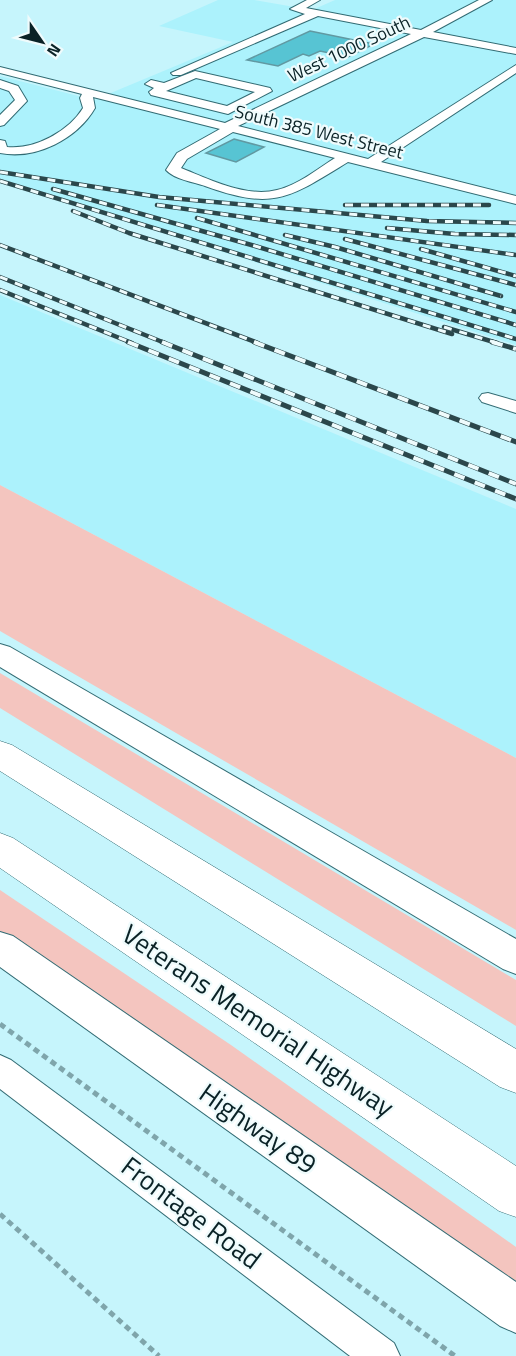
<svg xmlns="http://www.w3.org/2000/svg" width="516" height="1356" font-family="'Titillium Web',sans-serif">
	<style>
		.built { fill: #acf2fc }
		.green { fill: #f4c5bf }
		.building { fill: #57c4d3; stroke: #6199a2; stroke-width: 1.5 }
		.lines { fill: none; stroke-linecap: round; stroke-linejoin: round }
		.minor-casing { stroke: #326b73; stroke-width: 2 }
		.major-casing { stroke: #326b73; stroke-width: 2 }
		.highway-casing { stroke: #326b73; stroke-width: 1 }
		.path { stroke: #7fa5ab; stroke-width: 5; stroke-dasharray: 6 4.5; stroke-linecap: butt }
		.minor { fill: #fff; fill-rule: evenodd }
		.major { fill: #fff; fill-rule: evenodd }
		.highway { fill: #fff; fill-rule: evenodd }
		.rail-far1-casing { stroke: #2b474b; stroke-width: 4.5 }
		.rail-casing { stroke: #2b474b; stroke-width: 5 }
		.rail-far1 { stroke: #effbfc; stroke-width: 3; stroke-dasharray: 8; stroke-linecap: butt }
		.rail { stroke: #effbfc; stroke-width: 4; stroke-dasharray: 11; stroke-linecap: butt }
		.labels { text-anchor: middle; stroke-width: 4.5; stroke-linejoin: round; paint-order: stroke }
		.far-street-label { font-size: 18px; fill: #0a2226; stroke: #effbfc }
		.near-street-label { font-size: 27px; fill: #0a2226; stroke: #effbfc }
	</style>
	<rect width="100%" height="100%" fill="#c6f5fc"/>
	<g class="built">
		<polygon points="218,0 254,0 312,10 335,0 516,0 516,345 0,181 0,76 94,100 233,42 159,26"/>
		<polygon points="0,295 516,509 516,758 0,485"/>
	</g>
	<g class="green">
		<polygon points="0,485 516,758 516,930 0,631"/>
		<polygon points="0,673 516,980 516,1026 0,708"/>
		<polygon points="0,890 231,1045 516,1247 516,1284 0,932"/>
	</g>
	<g class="building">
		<polygon points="310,31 374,44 348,57 320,51 309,56 303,54 278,66 247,60"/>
		<polygon points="234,139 264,147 236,162 206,153"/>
	</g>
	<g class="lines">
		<defs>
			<g id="minor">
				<path d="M307,0h13l-14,8 115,22 58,-30h13l-59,32 83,16v6l-92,-17 -186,89 130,33 148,-94v8l-135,89 135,34v8l-168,-42c-59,36 -74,49 -143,24 -12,-4 -31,-7 -39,-16l11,-17 43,-24 -127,-32 2,11c-18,31 -59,52 -95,45v-13l5,1 2,6c28,3 62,-16 76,-39l-3,-10 2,-4 -82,-21v-6l225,56 186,-89 -93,-18 -137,59h-8l-2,-2 134,-59 -15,-5zM233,132l102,26c-19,12 -37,27 -58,32 -31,8 -68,-11 -96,-22l6,-9z"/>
				<path d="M195,71l75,17 2,3 -44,23 -77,-19 -2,-3 5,-4 -9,-4 6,-4 13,3zM196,78l59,14 -28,14 -61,-15z"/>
				<polygon points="0,80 18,86 27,101 4,125 0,126 0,115 15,100 9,91 0,88"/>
				<polygon points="488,393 516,401 516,413 482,402 479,398 482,394"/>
				<polygon points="0,1055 11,1060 394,1343 400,1356 350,1356 0,1089"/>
			</g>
			<g id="major">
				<polygon points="0,644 10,647 516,939 516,974 503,969 0,667"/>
				<polygon points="0,932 13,936 516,1282 516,1333 500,1326 0,967"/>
			</g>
			<g id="highway">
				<polygon points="0,741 12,745 516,1049 516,1093 500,1087 0,771"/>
				<polygon points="0,833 13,838 516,1166 516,1217 499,1211 0,868"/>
			</g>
		</defs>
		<use href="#minor" class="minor-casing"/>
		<use href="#major" class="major-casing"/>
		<use href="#highway" class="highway-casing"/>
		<g class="path">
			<polyline points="0,1024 455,1356"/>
			<polyline points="0,1214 159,1356"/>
		</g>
		<use href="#minor" class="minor"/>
		<use href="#major" class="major"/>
		<use href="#highway" class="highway"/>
		<defs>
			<g id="rail-far1">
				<polyline points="0,172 159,197 427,221 516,223"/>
				<polyline points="0,181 516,339"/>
				<polyline points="53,189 255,246 516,325"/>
				<polyline points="157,205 516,255"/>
				<polyline points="345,205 489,205"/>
				<polyline points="73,211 129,233 452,334"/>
				<polyline points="197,218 516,312"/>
				<polyline points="387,228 455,234 516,235"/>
				<polyline points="285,235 335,247 501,296"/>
				<polyline points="345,239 516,285"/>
				<polyline points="0,245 258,343"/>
				<polyline points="421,249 516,276"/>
				<polyline points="0,277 165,343"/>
				<polyline points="0,290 132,343"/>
				<polyline points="444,327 497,343"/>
			</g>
			<g id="rail">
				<polyline points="128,342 516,499"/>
				<polyline points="162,342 516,484"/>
				<polyline points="254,342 516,442"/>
				<polyline points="492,342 516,349"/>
			</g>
		</defs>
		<use href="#rail-far1" class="rail-far1-casing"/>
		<use href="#rail" class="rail-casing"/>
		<use href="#rail-far1" class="rail-far1"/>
		<use href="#rail" class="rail"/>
	</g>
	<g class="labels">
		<g class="far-street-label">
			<text transform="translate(349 49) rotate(-25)" y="6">West 1000 South</text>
			<text transform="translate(319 132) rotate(14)" y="6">South 385 West Street</text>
		</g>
		<g class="near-street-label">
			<text transform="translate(258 1021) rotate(34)" y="9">Veterans Memorial Highway</text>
			<text transform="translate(258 1129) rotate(35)" y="9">Highway 89</text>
			<text transform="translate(191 1213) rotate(37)" y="9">Frontage Road</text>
		</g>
	</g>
	<g transform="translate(42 42) rotate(125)" stroke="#effbfc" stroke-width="4.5" paint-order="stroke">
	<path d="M0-4.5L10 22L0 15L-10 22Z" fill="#0a2226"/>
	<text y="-9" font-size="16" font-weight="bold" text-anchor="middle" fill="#0a2226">N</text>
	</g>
</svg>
